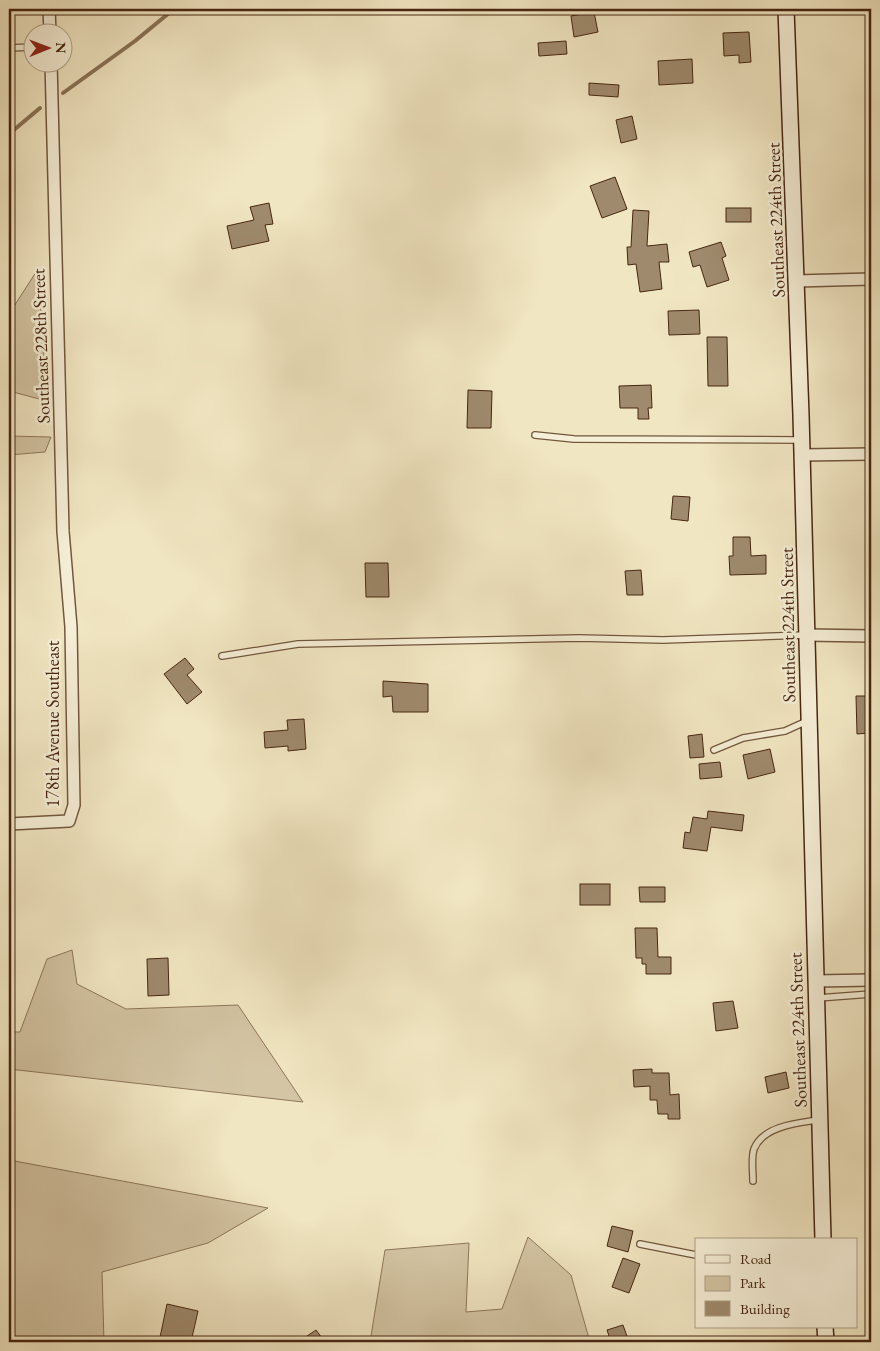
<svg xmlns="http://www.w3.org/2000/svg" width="880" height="1351" font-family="'EB Garamond',serif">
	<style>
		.green { fill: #d4c5a4; stroke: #8e765a }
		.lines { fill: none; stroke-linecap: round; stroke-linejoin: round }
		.stream { stroke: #8a7257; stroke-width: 4 }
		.building { fill: #9f8a6d; stroke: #472611 }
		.lane-casing { stroke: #72563d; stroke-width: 8 }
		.street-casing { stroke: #72563d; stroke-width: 14 }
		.secondary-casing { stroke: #472611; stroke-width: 18 }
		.lane { stroke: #f6efd7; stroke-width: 5.5 }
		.street { stroke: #f6efd7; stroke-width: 11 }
		.secondary { stroke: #f6efd7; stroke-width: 15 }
		.labels { text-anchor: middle; stroke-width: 5; stroke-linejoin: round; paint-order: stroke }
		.street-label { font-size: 18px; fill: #472611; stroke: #f6efd7 }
	</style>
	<rect width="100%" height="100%" fill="#f1e6c2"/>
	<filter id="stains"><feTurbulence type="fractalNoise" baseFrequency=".004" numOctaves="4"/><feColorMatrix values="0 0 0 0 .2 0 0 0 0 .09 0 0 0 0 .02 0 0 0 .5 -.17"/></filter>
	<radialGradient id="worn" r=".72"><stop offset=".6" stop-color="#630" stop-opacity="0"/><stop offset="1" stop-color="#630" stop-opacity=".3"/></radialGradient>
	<g class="green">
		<polygon points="38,269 47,401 9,391 9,314"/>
		<polygon points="9,436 51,437 45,452 9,455"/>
		<polygon points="72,950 77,984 126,1009 238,1005 303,1102 9,1069 9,1032 20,1032 47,959"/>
		<polygon points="9,1160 268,1208 208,1243 102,1272 104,1342 9,1342"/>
		<polygon points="528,1237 571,1275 590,1342 370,1342 385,1250 469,1243 466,1312 502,1309"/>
	</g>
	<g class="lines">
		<g class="stream">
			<polyline points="63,93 135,41 174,9"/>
			<polyline points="9,134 40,108"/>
		</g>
	</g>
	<g class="building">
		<polygon points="594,12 598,32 574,37 571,16"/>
		<polygon points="749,32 751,62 739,63 739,55 724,56 723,33"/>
		<polygon points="566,41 567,54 539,56 538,43"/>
		<polygon points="692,59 693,83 659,85 658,61"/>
		<polygon points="589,83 619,85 618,97 589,95"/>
		<polygon points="632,116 637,139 621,143 616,120"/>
		<polygon points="615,177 627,209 602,218 590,186"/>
		<polygon points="269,203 273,224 265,225 269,241 232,249 227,226 254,220 250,207"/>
		<rect x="726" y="208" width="25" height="14"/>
		<polygon points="633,210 649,211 647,246 667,244 669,262 659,262 662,289 640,292 636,264 628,265 627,247 631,247"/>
		<polygon points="721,242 726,256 722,258 729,280 707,287 700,265 693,267 689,252"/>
		<polygon points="699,310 700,334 669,335 668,311"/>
		<polygon points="707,337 727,337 728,386 708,386"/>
		<polygon points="651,385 652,408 648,408 649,419 638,419 638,408 620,408 619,386"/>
		<polygon points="468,390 492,391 491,428 467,428"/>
		<polygon points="673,496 690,497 688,521 671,519"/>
		<polygon points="733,537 750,537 751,556 766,555 766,574 730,575 729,556 733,556"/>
		<polygon points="365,563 388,563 389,597 366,597"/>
		<polygon points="641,570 643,595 627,595 625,571"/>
		<polygon points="185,658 194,669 187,675 202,692 187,704 164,674"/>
		<polygon points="383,681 428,684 428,712 393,712 392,696 383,697"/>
		<polygon points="856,696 868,696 869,733 857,734"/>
		<polygon points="304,719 306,749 288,751 288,746 265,748 264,732 288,730 287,720"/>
		<polygon points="702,734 704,757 690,758 688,736"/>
		<polygon points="770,749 775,772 748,779 743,755"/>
		<polygon points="720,762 722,777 700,779 699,764"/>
		<polygon points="708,811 744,815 742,831 711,827 707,851 683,848 685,832 690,833 693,817 707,819"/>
		<rect x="580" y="884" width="30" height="21"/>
		<polygon points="639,887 665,887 665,902 640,902"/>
		<polygon points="635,928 657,928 658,957 671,957 671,974 646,974 646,964 642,964 642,958 636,958"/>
		<polygon points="168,958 169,995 148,996 147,959"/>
		<polygon points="733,1001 738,1028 716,1031 713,1003"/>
		<polygon points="652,1069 652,1073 669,1073 670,1095 679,1094 680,1119 668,1119 668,1114 658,1114 657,1100 650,1100 650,1086 634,1087 633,1070"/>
		<polygon points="786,1072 789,1088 768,1093 765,1077"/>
		<polygon points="612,1226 633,1231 628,1252 607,1246"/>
		<polygon points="623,1258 640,1264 629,1293 612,1287"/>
		<polygon points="167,1304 198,1311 191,1342 159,1342"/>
		<polygon points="623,1325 629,1342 611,1342 607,1330"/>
		<polygon points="316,1330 325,1342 298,1342"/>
	</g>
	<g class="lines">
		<defs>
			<g id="lane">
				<polyline points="9,48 32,47"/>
				<polyline points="535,435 574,439 800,440"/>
				<polyline points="222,656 298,644 579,638 663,640 806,635"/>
				<polyline points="714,750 743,738 785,731 807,721"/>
				<polyline points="818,998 871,994"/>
				<path d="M753,1181c0,-10 -2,-23 1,-32 9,-23 43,-26 64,-29"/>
				<polyline points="640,1244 696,1255"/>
			</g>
			<g id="street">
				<polyline points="49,9 50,32"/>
				<polyline points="796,281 871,279"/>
				<polyline points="802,455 871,454"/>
				<polyline points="807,635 871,636"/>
				<polyline points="9,824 69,821 74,805 71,627 63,531 51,62"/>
				<polyline points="816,981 871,980"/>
			</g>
			<g id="secondary">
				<polyline points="786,9 801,415 823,1240"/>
				<polyline points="825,1327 826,1342"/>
			</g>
		</defs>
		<use href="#lane" class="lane-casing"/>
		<use href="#street" class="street-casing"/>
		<use href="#secondary" class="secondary-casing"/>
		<use href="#lane" class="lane"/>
		<use href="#street" class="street"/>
		<use href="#secondary" class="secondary"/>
	</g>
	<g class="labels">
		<g class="street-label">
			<text transform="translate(776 220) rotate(-92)" y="6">Southeast 224th Street</text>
			<text transform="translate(41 346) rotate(-92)" y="6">Southeast 228th Street</text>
			<text transform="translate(788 625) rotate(-91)" y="6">Southeast 224th Street</text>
			<text transform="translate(53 724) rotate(-90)" y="6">178th Avenue Southeast</text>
			<text transform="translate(798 1030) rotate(-92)" y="6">Southeast 224th Street</text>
		</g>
	</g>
	<rect width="880" height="1351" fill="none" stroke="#f1e6c2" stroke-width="30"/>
	<rect x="10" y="10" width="860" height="1331" fill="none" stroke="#472611" stroke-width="2.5"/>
	<rect x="15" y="15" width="850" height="1321" fill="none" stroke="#472611"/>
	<rect x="695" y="1238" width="162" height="90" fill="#f6efd7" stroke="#b09f88"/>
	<rect x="705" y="1255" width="25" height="8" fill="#f6efd7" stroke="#b09f88"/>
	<text x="740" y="1264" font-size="15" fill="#472611">Road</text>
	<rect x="705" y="1276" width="25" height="15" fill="#d4c5a4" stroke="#b09f88"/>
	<text x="740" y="1288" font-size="15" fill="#472611">Park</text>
	<rect x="705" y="1301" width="25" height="15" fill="#9f8a6d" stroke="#b09f88"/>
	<text x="740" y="1314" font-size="15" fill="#472611">Building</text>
	<g transform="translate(48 48) rotate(89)"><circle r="24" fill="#f6efd7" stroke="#b09f88"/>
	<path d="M0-4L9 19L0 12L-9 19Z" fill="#8f2418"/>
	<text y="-8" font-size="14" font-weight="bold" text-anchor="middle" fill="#472611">N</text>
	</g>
	<rect width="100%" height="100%" filter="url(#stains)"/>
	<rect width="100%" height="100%" fill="url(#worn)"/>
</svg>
